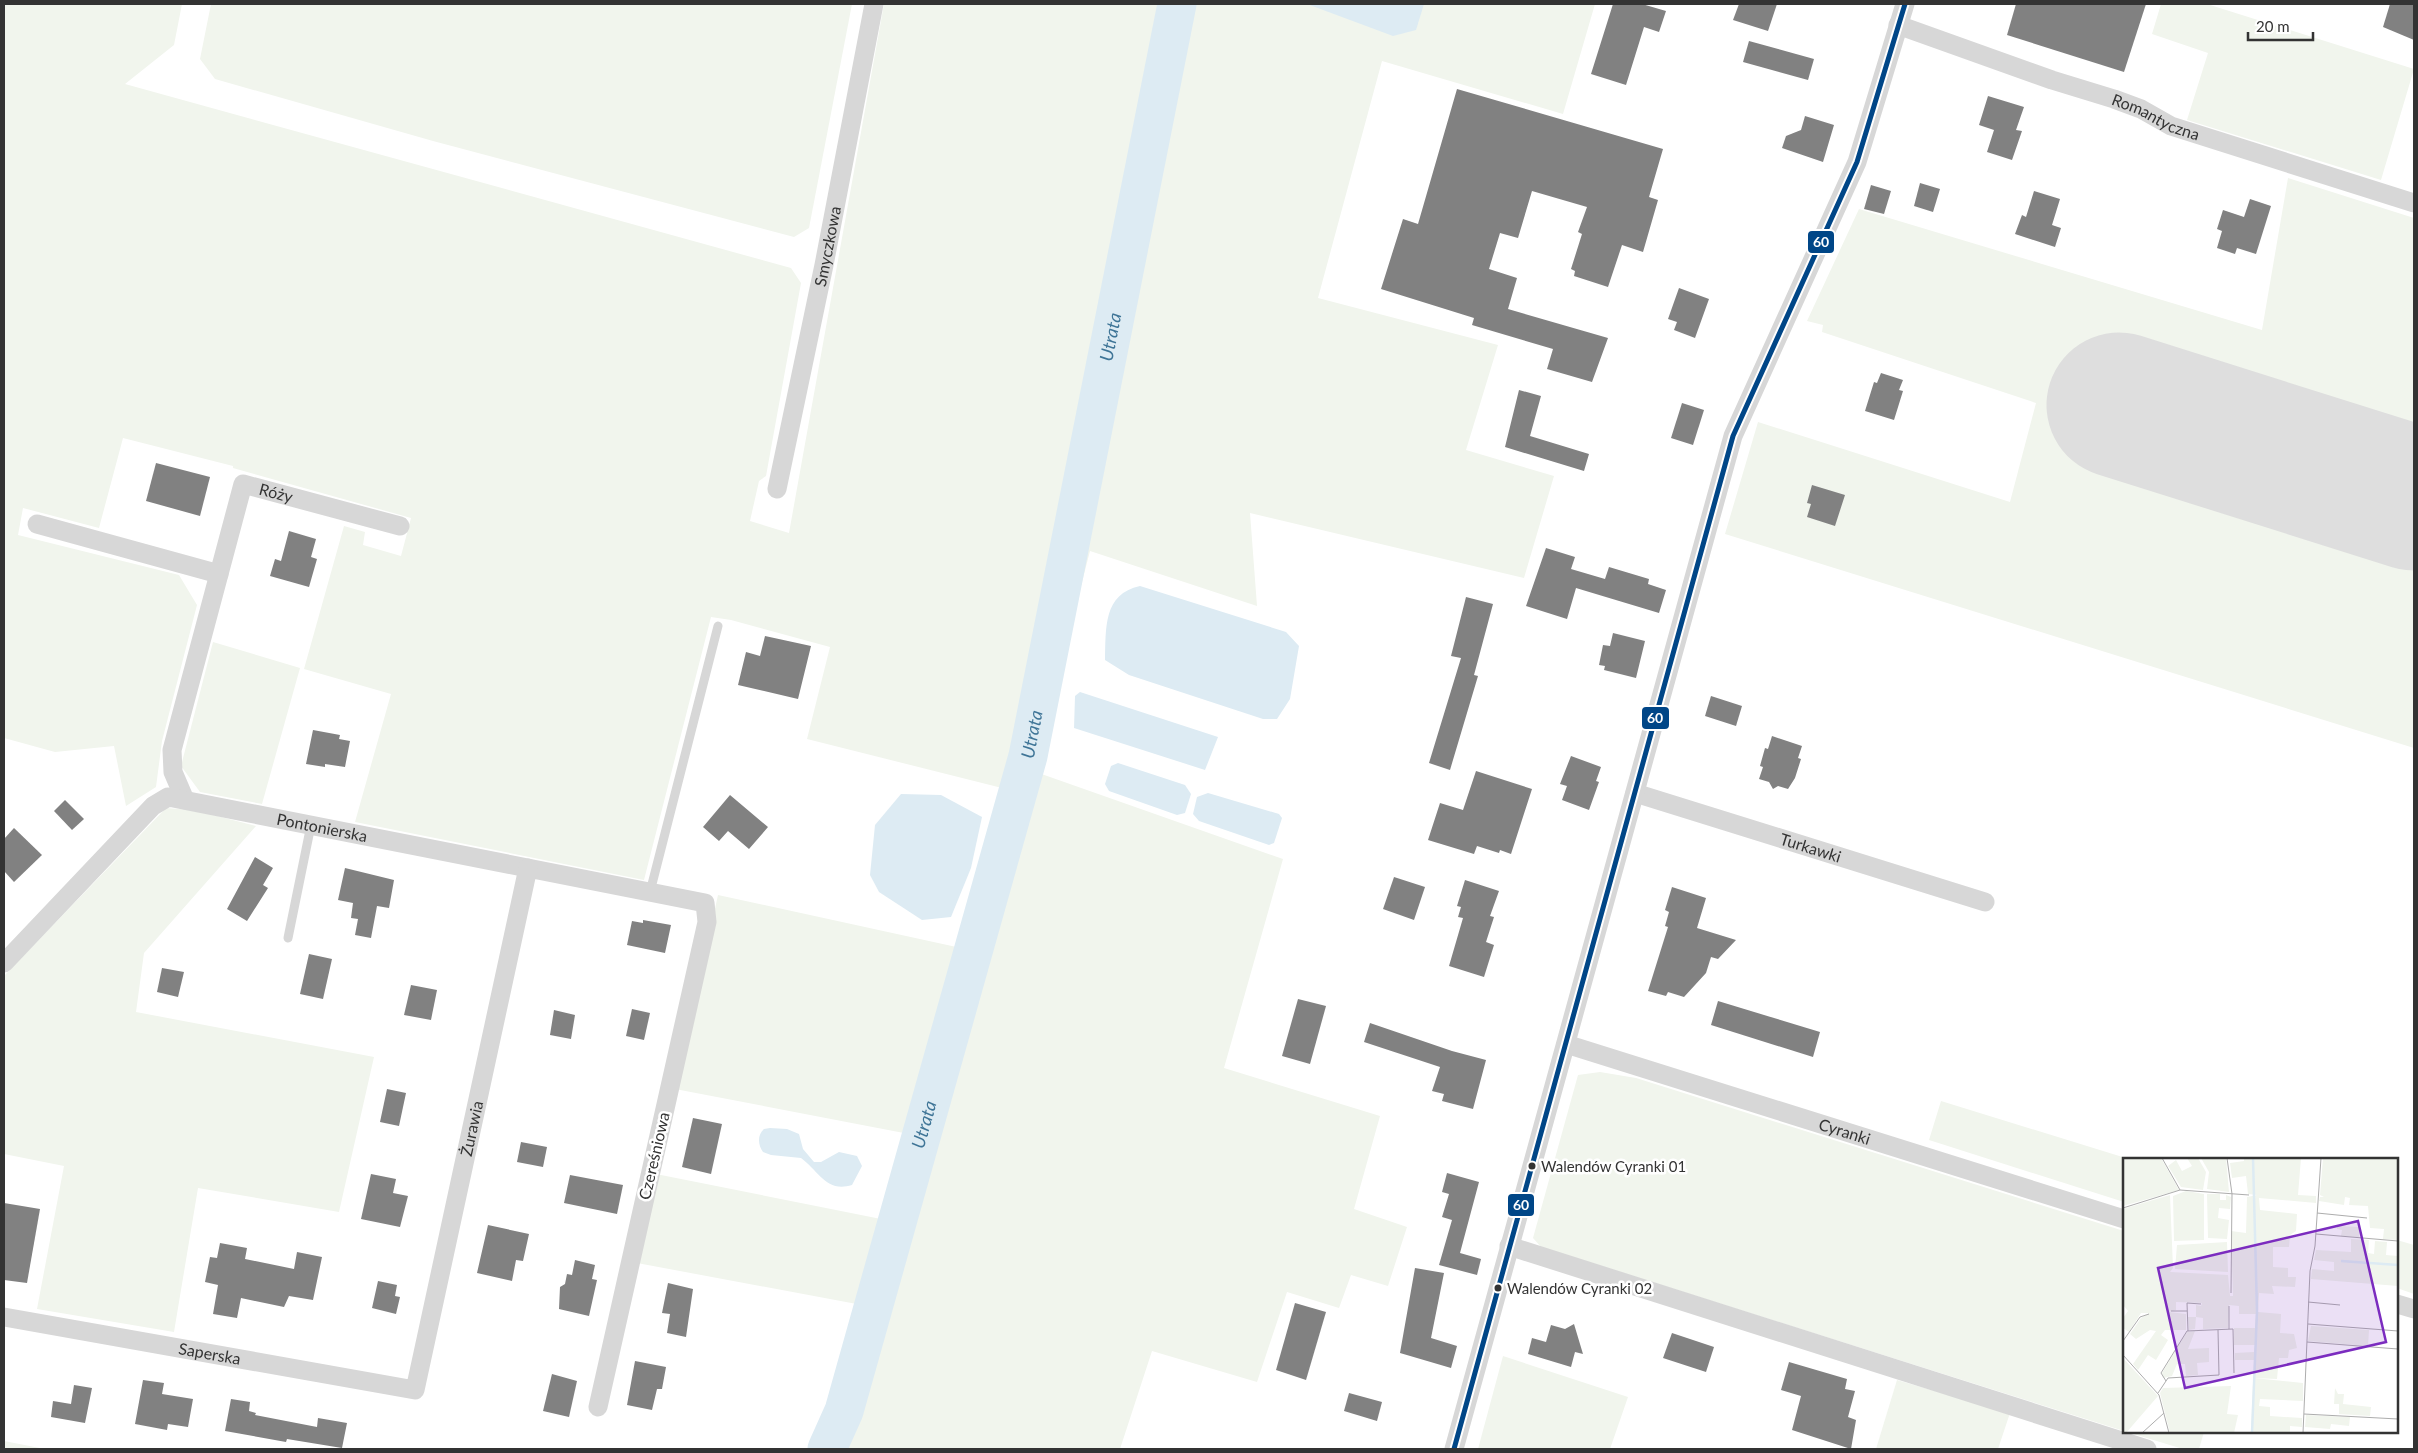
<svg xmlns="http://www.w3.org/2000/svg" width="2418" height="1453" font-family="Lato,sans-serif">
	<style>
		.green { fill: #f1f5ed }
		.water { fill: #ddebf3 }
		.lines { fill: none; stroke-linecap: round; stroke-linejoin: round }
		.river { stroke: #ddebf3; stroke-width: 39 }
		.runway { stroke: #dedede; stroke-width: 145 }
		.building { fill: #818181 }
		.lane { stroke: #d7d7d7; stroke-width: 9 }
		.street { stroke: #d7d7d7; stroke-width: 19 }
		.bus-1-casing { stroke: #fff; stroke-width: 9 }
		.bus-1 { stroke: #004687; stroke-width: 5 }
		.bus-dot { fill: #333; stroke: #fff; stroke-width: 2 }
		.labels { text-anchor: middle; stroke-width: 5; stroke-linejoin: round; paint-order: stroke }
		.bus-label { font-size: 15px; fill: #333; stroke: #fff; text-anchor: start }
		.street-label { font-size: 16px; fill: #333; stroke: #fff }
		.water-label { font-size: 18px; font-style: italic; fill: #3f7597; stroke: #fff }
		.inset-river { fill: none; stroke: #ddebf3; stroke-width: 2.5 }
		.inset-road { fill: none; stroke: #adadad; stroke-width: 1 }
		.view { fill: #7b2cbf; fill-opacity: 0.15; stroke: #7b2cbf; stroke-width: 2.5 }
		.inset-edge { fill: none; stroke: #333; stroke-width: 2.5 }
		.line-badge { stroke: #fff; stroke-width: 2 }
		.badge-label { font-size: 14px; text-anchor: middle; font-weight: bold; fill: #fff }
	</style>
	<rect width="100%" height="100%" fill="#fff"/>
	<g class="green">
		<polygon points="4,4 182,4 174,45 125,84 791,268 801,283 766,476 759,481 750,521 789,533 884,4 1595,4 1563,114 1382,61 1318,298 1498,345 1466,450 1554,476 1524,578 1250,513 1257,606 1090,551 1033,771 1283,859 1224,1068 1380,1116 1354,1209 1407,1227 1388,1286 1351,1275 1339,1308 1287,1292 1257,1382 1152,1351 1120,1449 818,1449 838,1391 862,1305 637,1263 656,1174 886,1220 909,1134 675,1089 718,895 961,948 1006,789 807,739 830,647 731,620 711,617 644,880 355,822 391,694 304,669 344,526 365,532 363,545 401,556 411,518 233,468 233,466 123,438 99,528 23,508 18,535 179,575 197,605 162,741 156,787 126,806 114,746 55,752 4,738"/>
		<polygon points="211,4 852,4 809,228 794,237 433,141 215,79 200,59"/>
		<polygon points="2161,4 2207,4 2414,69 2381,180 2187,120 2208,53 2152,34"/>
		<polygon points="2288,178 2414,218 2414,748 1725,534 1758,422 2010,502 2036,403 1822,332 1823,325 1807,321 1859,209 2262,330"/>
		<polygon points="213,642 300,668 262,804 200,792 181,766"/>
		<polygon points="166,808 194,810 256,826 144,953 136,1012 374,1057 339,1212 198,1188 174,1332 37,1309 64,1166 4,1154 4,976"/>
		<polygon points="1600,1072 1636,1078 2124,1231 2124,1431 1541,1247 1533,1238 1578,1075"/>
		<polygon points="1941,1101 2129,1159 2124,1159 2124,1202 1929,1140"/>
		<polygon points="2397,1240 2414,1245 2414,1294 2397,1288"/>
		<polygon points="1503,1356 1628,1397 1610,1449 1478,1449"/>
		<polygon points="1897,1380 2010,1413 1998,1449 1876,1449"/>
		<polygon points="2127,1432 2204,1432 2199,1449 2183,1449"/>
		<polygon points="4,1441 45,1449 4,1449"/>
	</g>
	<g class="water">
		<polygon points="1307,4 1424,4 1416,30 1393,36"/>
		<path d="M1140,586l146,46 13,14 -9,53 -13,20h-14l-134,-44 -24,-15c1,-32 -2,-66 35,-74z"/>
		<polygon points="1080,692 1218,737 1205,770 1074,728 1075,696"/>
		<polygon points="1118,763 1185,785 1191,794 1185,813 1177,815 1109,791 1105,784 1111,766"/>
		<polygon points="1208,793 1279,814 1282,818 1274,843 1269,845 1199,821 1193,814 1197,797"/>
		<polygon points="901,794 941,795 982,817 971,868 951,917 922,920 879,892 870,875 875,825"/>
		<path d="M770,1128l17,1 12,5 4,15 11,13h7l18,-10 18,4 5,10 -10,19c-26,8 -33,-14 -51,-27l-30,-3 -8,-3c-5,-7 -6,-17 1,-23z"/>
	</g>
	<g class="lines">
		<path class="river" id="s1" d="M827,1449l17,-38 184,-655 149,-752"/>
		<polyline class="runway" points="2119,405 2414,498"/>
	</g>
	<g class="building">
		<polygon points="1613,4 1642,4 1666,11 1659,32 1644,27 1626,85 1591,74"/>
		<polygon points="1739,4 1777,4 1768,31 1733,20"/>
		<polygon points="2016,4 2146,4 2124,72 2007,35"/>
		<polygon points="2390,4 2414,4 2414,40 2383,27"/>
		<polygon points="1749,41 1814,59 1808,80 1743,62"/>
		<polygon points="1457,89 1663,149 1649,197 1658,200 1643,252 1622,245 1608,287 1574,276 1575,271 1571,269 1582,234 1578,232 1587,207 1532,191 1518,238 1500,233 1489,269 1517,278 1508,309 1608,338 1592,382 1547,369 1553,349 1472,325 1474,318 1381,289 1403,219 1418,224"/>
		<polygon points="1988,96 2024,107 2016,130 2022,131 2012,160 1987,152 1994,130 1979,125"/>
		<polygon points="1805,116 1834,125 1823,162 1782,148 1786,136 1801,130"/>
		<polygon points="1920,183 1940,189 1933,212 1914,206"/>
		<polygon points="1871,185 1891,191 1884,214 1864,209"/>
		<polygon points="2034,191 2060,199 2052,225 2061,228 2055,247 2015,234 2022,215 2026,217"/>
		<polygon points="2250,199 2271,206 2256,254 2237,248 2235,254 2217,248 2222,231 2217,229 2223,210 2244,217"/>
		<polygon points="1679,288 1709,299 1695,338 1674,330 1677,322 1668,319"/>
		<polygon points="1881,373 1903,380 1899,390 1903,391 1894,420 1865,411 1874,382 1877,383"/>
		<polygon points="1519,390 1541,396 1530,436 1589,454 1584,471 1505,447"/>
		<polygon points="1682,403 1704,410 1693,445 1671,438"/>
		<polygon points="156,463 210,477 200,516 146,501"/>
		<polygon points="1812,485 1845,495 1835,526 1807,517 1811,504 1807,503"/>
		<polygon points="289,531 316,539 311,557 317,559 309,587 270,576 275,559 281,561"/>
		<polygon points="1546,548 1575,557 1571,569 1605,579 1609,567 1649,579 1648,584 1666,590 1659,613 1576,588 1567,619 1526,606"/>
		<polygon points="1466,597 1493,604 1474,675 1478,676 1450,770 1429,763 1461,658 1451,656"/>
		<polygon points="1613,633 1645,641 1636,678 1604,670 1605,666 1599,665 1603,645 1610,646"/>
		<polygon points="765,636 811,646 798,699 738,685 746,652 760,656"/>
		<polygon points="1711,696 1742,706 1736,726 1705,716"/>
		<polygon points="313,730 340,735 339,739 350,741 345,767 325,764 325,767 306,764"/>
		<polygon points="1772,736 1802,746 1798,758 1801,759 1795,778 1788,789 1778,786 1773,789 1769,782 1759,779 1763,767 1760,766 1765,748 1768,749"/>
		<polygon points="1571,756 1601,767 1596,781 1599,782 1589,810 1562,800 1567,786 1560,784"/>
		<polygon points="1476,771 1532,789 1511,854 1500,850 1499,853 1477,846 1474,854 1428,840 1440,803 1463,810"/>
		<polygon points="730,795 768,827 749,849 728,831 719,841 703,827"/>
		<polygon points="65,800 84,819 72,830 54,811"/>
		<polygon points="14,828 42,855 14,882 4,871 4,839"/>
		<polygon points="255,857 273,868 263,885 268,888 247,921 227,909"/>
		<polygon points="345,868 394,880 389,908 377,906 371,938 355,935 358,919 351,918 353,903 338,900"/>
		<polygon points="1394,877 1425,887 1414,920 1383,909"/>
		<polygon points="1465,880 1499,891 1490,916 1494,917 1486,942 1494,945 1484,977 1449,966 1463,918 1458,917 1461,907 1457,906"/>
		<polygon points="1672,887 1706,898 1697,928 1736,940 1718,959 1711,957 1706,973 1684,997 1668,992 1666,996 1648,991 1668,927 1665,926 1669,912 1665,910"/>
		<polygon points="643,920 671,925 665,953 627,945 632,921 643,923"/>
		<polygon points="309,954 332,959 323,999 300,994"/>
		<polygon points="162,968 184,972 178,997 157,992"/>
		<polygon points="411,985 437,990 431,1020 404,1015"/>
		<polygon points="1298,999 1326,1006 1310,1064 1282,1056"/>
		<polygon points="1718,1001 1820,1032 1813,1057 1711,1025"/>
		<polygon points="632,1009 650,1013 644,1040 626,1036"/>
		<polygon points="554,1010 575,1015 571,1039 550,1035"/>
		<polygon points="1370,1023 1452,1051 1486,1060 1473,1109 1442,1101 1444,1094 1432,1091 1440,1067 1364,1042"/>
		<polygon points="387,1089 406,1093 399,1126 380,1122"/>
		<polygon points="693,1118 722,1124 711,1174 682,1167"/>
		<polygon points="521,1142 547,1147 543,1167 517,1162"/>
		<polygon points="1447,1173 1479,1182 1460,1253 1481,1259 1477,1275 1439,1265 1452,1220 1442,1217 1449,1194 1442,1192"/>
		<polygon points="371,1174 396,1179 393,1193 408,1196 400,1227 361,1219"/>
		<polygon points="570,1175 623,1185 617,1214 564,1203"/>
		<polygon points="4,1203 40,1209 27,1283 4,1280"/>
		<polygon points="488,1225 529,1234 523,1261 516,1260 512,1281 477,1273"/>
		<polygon points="220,1243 247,1248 245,1259 294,1269 297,1252 322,1257 313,1300 289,1296 284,1307 241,1298 237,1318 213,1314 218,1285 205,1282 210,1257 217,1258"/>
		<polygon points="575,1260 595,1265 592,1279 597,1280 589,1316 559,1309 560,1287 565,1284 567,1274 572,1275"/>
		<polygon points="1415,1268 1444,1273 1431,1338 1457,1346 1451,1368 1400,1353"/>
		<polygon points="378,1281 397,1285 395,1296 400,1297 396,1314 372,1308"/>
		<polygon points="668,1283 693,1289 686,1337 667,1333 670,1314 662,1313"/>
		<polygon points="1295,1303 1326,1312 1306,1380 1276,1370"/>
		<polygon points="1574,1324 1583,1354 1575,1352 1571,1367 1528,1354 1532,1338 1546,1342 1551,1325 1565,1329"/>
		<polygon points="1672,1333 1714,1347 1706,1372 1663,1358"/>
		<polygon points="635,1361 666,1367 662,1389 657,1389 652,1410 627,1405"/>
		<polygon points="1789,1362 1847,1379 1845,1389 1855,1391 1848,1417 1856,1420 1851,1449 1792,1430 1801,1396 1781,1390"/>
		<polygon points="552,1374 577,1381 569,1417 543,1411"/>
		<polygon points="143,1380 164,1383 162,1394 193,1399 188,1427 168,1424 167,1430 135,1424"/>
		<polygon points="74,1385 92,1388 85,1423 51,1417 53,1401 71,1404"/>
		<polygon points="1349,1393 1382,1402 1377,1421 1344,1411"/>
		<polygon points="231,1399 250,1402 249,1411 256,1413 255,1415 317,1427 318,1418 347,1423 342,1448 287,1439 286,1442 225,1431"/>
	</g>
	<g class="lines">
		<g class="lane">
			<polyline points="650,892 718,626"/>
			<polyline points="288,938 311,825"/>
		</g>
		<g class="street">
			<path id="s2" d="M1898,25l154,55 62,19 27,10 30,17 243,77"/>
			<path id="s3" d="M777,489l47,-224 50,-261"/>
			<polyline points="37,524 219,574"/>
			<path id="s4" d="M1635,793l350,109"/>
			<path id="s5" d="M185,800l-12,-28 -1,-22 71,-266 157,42"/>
			<path id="s6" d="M4,963l149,-157 15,-9 537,106 2,19 -109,485"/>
			<path id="s7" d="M1566,1044l558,175"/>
			<polyline points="1509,1246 2147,1449"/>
			<polyline points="2397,1304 2414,1309"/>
			<path id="s8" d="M4,1317l411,73 113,-522"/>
			<polyline points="1454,1449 1733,436 1857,162 1905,4"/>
		</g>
		<defs>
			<polyline id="bus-1" points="1454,1449 1733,436 1857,162 1905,4"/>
		</defs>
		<use href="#bus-1" class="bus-1-casing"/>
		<use href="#bus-1" class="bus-1"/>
	</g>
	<g class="bus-dot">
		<circle cx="1532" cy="1166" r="4.5"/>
		<circle cx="1498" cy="1288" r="4.5"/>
	</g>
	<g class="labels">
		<g class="bus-label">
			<text x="1541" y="1172">Walendów Cyranki 01</text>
			<text x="1507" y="1294">Walendów Cyranki 02</text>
		</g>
		<g class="street-label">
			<text dy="6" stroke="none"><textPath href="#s2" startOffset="274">Romantyczna</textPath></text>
			<text dy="6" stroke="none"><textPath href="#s3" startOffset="248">Smyczkowa</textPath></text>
			<text dy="6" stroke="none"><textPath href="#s5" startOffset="362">Róży</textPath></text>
			<text dy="6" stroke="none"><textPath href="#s6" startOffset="391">Pontonierska</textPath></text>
			<text dy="6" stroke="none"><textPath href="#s4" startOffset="184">Turkawki</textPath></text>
			<text dy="6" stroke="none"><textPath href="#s8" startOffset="685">Żurawia</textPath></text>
			<text dy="6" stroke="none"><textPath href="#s7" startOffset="292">Cyranki</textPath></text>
			<text transform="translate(654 1156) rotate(-77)" y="6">Czereśniowa</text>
			<text dy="6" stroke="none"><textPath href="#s8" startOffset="209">Saperska</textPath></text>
		</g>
		<g class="water-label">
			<text dy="6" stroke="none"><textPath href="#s1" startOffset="1149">Utrata</textPath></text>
			<text dy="6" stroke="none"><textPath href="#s1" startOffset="744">Utrata</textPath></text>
			<text dy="6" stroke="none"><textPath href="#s1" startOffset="339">Utrata</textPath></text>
		</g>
	</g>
	<g transform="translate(2123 1158)">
		<rect width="275" height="275" fill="#fff"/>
		<path d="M0,0h38l18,32 -56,16zM64,0h11l8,14 -3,18 -22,-3 -13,-21 8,-6 6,11 10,-5zM78,0h25l3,34 -22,-3 2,-17zM121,0h57l-3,37 18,1v7l-57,-5 1,12 37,4 -1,17 -6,4 -1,12h-16v20l15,1v9h8l-1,10 -23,-1 2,8 -15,-1 -1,19 23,2 -1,19 14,1 3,14 -8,2 -1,8h-9l-2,21 -23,-1 49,5v18l-43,-2 -1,7 11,1v9l32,2v9l-12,-1v6l4,1h-45l2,-2 3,-71h-19v-7l19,-1 1,-7h-21v-17h21l1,-14h-17v-8l-10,-1 -1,23 -25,1v-11l-7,-1 -1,12 -6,1 -1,-13h8v-12l5,1 1,-3 -26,-1v8l-7,2 17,2v16h-21l-4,5 7,5 -12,20 -8,-5 -10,15 -5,-6 23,-33 -6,-1 -14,9 -6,-5 11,-16 8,-5h-8l-12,19 -6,-4v-10l5,-7 -5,-6v-96l47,-14 3,73 -3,4 58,3 2,21h3l-2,-65 15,2 1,-36 10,-2 -9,-1 -2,-18 -14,2 -2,-15 14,-2zM200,0h75v82l-15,-1 1,-10 -14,-1 -2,-22 -19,-1 1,-7 -5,-1 -1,8 -25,-4 1,-4h4l-4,-2zM63,33l18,3v46l-30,1 -1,-45zM84,36h13v6h6v-5l5,2 -1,12 -11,-1 -1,10 11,2 -2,19 -19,-1zM214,68l22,1v10l-18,-1 1,-6 -5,-1zM228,81l18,1 -1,13 6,1 1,-13 12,1 -1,13 12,1v30l-87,-7 1,-10 22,2v-9l-20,-2 2,-10 35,2zM104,84l1,30 -53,-3 2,-24zM188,168l58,4 -1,16 -60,-5zM72,173l-7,18 21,-1v14l-12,1 1,12 -12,1 -1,-12h-8l-5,12 -9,2 -1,-5 25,-41zM0,200l35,38 -32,37h-3zM108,228l-4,28 11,1 -4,18h-64l-10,-40 3,-5zM212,230l3,6h6l-1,10 28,3 -1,9 -31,-2v-10h-5zM183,257l44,2 -1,9 -18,-2 -1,5 -25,-2z" fill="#f1f5ed"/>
		<path class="inset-river" d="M218,103l57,4M129,275l5,-122 -4,-153"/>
		<path class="inset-road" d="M39,0l18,32M104,0l5,36 -1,99M0,50l57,-18 69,5M194,55l50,5M193,76l82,7M185,144l32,3M48,153h16M185,166l90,7M106,171v-23M65,173l-1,-28 14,1M0,183l17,-24 9,-3M184,184l91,7M0,197l36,40 10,38M43,223l2,-3 51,-3 -1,-45M35,235l8,-12 -5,-8 26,-42 46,-2 1,44M181,256l94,5M19,275l22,-20M180,275l7,-162 5,-25 6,-88"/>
		<path class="view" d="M235,63l28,121 -201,46 -27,-120z"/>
		<rect width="275" height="275" class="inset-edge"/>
	</g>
	<g class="line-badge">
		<rect x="1807" y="230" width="28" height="24" rx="5" fill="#004687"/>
		<rect x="1641" y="706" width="29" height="24" rx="5" fill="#004687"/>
		<rect x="1507" y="1193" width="28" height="24" rx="5" fill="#004687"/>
	</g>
	<g class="badge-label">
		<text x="1821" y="247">60</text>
		<text x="1655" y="723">60</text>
		<text x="1521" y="1210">60</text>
	</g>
	<rect width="2418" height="1453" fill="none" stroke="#333333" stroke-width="10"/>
	<path d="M2248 32v8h65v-8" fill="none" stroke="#333333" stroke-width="2.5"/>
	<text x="2256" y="32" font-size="15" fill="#333333" stroke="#ffffff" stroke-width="4" paint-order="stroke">20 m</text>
</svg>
